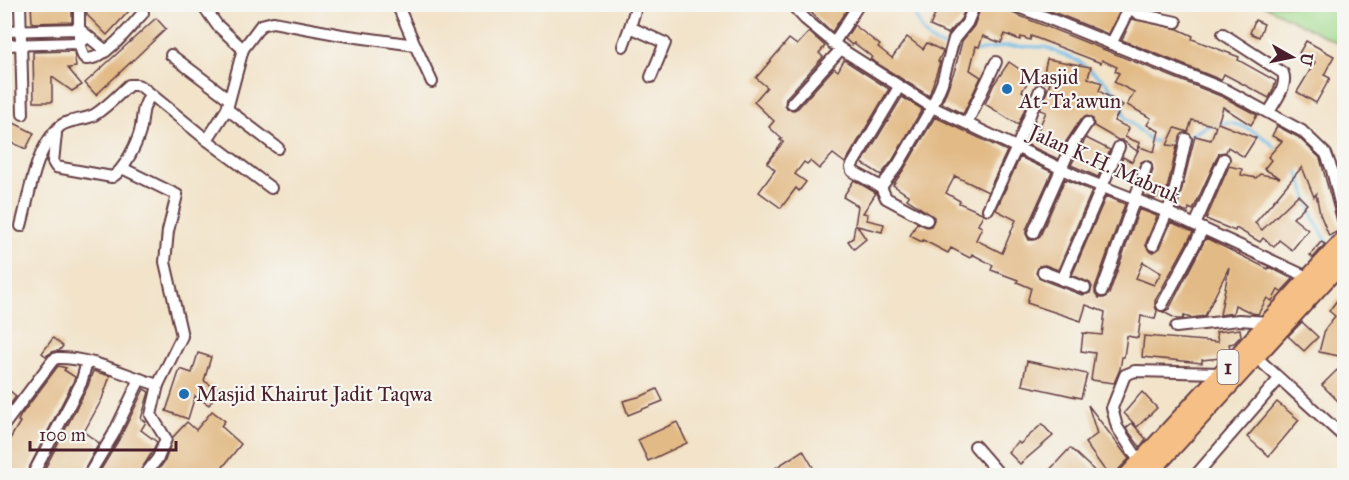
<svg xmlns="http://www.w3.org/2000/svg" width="1349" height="480" font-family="'IM FELL Great Primer',serif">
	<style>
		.green { fill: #a1da8c; stroke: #767c5c; stroke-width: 1.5 }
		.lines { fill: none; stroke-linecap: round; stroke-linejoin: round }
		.stream { stroke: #6fbde9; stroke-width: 3 }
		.building { fill: #e2ba85; fill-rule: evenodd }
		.minor-casing { stroke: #633c43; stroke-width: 14 }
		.highway-casing { stroke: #633c43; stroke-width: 20 }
		.minor { stroke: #fff; stroke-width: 10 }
		.highway { stroke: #f5bf86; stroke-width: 16 }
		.poi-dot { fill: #1f6fb2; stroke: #f6f6f2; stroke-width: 2 }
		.labels { text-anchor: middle; stroke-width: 4.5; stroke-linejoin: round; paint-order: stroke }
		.shield { fill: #f6f6f2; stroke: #7e6067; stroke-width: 1.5 }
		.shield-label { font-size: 20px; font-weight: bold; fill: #4a1f2b }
		.poi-label { font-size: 21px; fill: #4a1f2b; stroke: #f6f6f2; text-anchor: start }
		.street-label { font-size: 21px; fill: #4a1f2b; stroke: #f6f6f2 }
	</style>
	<rect width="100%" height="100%" fill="#f6f6f2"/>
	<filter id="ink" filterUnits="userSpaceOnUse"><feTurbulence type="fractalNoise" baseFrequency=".0167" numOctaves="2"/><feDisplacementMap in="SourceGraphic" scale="12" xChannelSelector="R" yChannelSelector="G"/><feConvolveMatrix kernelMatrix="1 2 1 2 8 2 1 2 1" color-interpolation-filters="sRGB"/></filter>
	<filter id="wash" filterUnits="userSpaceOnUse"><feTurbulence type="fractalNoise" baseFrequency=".008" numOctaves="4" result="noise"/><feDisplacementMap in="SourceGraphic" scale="24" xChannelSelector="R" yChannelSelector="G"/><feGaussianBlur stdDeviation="1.35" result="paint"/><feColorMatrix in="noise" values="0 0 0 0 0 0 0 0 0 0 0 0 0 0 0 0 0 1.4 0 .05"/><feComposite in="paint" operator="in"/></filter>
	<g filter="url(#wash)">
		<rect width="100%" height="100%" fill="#f2e3c9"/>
		<polygon class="green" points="1263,5 1344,5 1344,46"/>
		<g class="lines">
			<g class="stream">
				<path d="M912,4c10,32 15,41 49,47"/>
				<polyline points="973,52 1006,46 1045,47 1078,61 1106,82 1119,98 1126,118 1151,141 1160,141"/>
				<path d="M1166,142c19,1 31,-13 48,-18 22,-6 48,10 63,25"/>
				<polyline points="1297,168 1314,219 1328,243"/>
			</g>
		</g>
		<g id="blocks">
			<g class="building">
				<polygon points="31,4 72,4 72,22 32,23"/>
				<polygon points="92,4 121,4 129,11 107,35 87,15 87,10"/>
				<polygon points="802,4 847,4 849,6 832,32"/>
				<polygon points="926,4 967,4 961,19 948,34 930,26 937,10"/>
				<polygon points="982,4 1003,4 1007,11 1223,97 1257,115 1251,125 1223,107 1218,123 1256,138 1244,157 1228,147 1226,152 1219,153 1193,210 1189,208 1188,212 1185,212 1177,208 1195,136 1211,140 1216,126 1192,120 1188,132 1175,128 1167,145 1177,146 1165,198 1156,197 1155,199 1144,195 1153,170 1151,162 1145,160 1141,162 1134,178 1117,172 1123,157 1132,162 1140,147 1154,152 1159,131 1147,125 1151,118 1127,105 1134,92 1114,82 1119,73 1115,71 1117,67 1102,60 1101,63 1031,36 1030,40 1021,37 1020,40 1005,34 1001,43 983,36 979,47 976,46 970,70 981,77 963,114 942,103 955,69 962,41 974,26"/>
				<polygon points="1033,4 1115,4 1120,11 1108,34"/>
				<polygon points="156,18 166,29 96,95 85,83"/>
				<polygon points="1132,19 1178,29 1193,36 1192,39 1239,57 1238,60 1276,81 1273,90 1269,98 1224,74 1221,80 1122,40"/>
				<polygon points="1255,20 1264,24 1259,37 1250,33"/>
				<polygon points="854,25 880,45 878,47 892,58 907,37 923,49 927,43 943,51 938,62 940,62 929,96 870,59 872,57 854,43 852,45 845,39"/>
				<polygon points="809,32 825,46 819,53 823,57 786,98 785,105 787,109 794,110 798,108 834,68 838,71 844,60 889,89 845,163 833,154 819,169 810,161 807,164 804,162 795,174 806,182 799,191 796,188 781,208 759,192 775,170 767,163 783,142 780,140 782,139 769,127 774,121 754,102 767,87 756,78 789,39 797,45"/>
				<polygon points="1306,41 1334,56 1324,75 1330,78 1316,103 1297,92 1315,62 1299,53"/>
				<polygon points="74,51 76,67 68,68 82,85 72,91 52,77 52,102 34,102 33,52"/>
				<polygon points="1047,59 1091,67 1088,78 1102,83 1099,91 1123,105 1114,121 1129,128 1125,137 1140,143 1137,151 1122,140 1118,140 1094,126 1093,119 1087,116 1081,119 1065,143 1058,159 1026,144 1034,126 1039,128 1046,112 1040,110 1050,83 1042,81"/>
				<polygon points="1009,62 1031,77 1022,91 1030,96 1018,125 985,104 994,84"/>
				<polygon points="902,97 922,109 892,161 881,175 862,163"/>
				<path d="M935,117l72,34 -19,41 -33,-16 -9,17 14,8 -1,2 23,10 1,1 -5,11 4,2 -6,13 26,13 14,-33 -20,-10 24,-53 32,15 -26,58v4l3,6h5l6,-4 25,-57 27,12 -34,79 -13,-5 -6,1 -3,7 4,6 42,16 8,-2 2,-6 -2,-4 -18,-8 34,-79 19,8 -30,84v5l4,5h5l5,-4 30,-85 18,7 -11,27v3l4,6h4l6,-4 11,-26 22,10 -38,69v5l2,5 -2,8 -14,-3 -3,22 -11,-2 -3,21h-2l-2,12 -6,14 -23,-3 4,-27 -14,-2 2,-18 19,2 3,-23 -19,-7 -5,16 -54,-18 4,-15 -14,-6 1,-2 -27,-10 2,-5 -21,-11 -2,4 -19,-10 -3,5 -25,-13 -1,2 -12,-6 7,-13 10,4 4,-1 3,-6v-3l-27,-18 2,-3 -16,-11 11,-16zM1143,262l18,11 -7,12 -18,-7z"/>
				<polygon points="4,118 34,133 26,149 4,139"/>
				<polygon points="1277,126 1298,137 1320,158 1337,221 1342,229 1329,236 1320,214 1316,194 1314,197 1302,167 1255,223 1262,230 1298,195 1307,204 1293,218 1308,230 1292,250 1279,240 1274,247 1263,238 1260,242 1236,228 1235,231 1206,219 1229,166 1242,169 1241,175 1256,178 1260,174 1280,178 1264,169 1271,160 1268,157 1282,141 1272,136"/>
				<polygon points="1086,138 1110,150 1098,177 1071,165"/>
				<polygon points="854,180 876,193 863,213 868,214 867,220 884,224 882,232 857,226 866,239 854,249 848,241 853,238 858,206 843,197"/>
				<polygon points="1206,238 1268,269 1269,267 1293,279 1281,292 1278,290 1272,301 1267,298 1258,314 1252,313 1235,305 1233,313 1220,315 1229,267 1205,316 1191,318 1184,316 1183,319 1177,319 1163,312 1169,309"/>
				<polygon points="1321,242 1325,244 1313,258 1310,255"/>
				<polygon points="1338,299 1344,305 1344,357 1319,352 1325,329 1335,316 1329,311"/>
				<polygon points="1302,322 1318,337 1304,351 1288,336"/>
				<polygon points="1240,329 1241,336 1234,343 1229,344 1230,348 1221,358 1202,360 1202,363 1142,357 1144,336 1218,342 1216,332"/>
				<polygon points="53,338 63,346 59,351 54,351 46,356 42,353"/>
				<polygon points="198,353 211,357 204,381 219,390 209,405 195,396 188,419 166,411 180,369 192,373"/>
				<polygon points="1027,361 1087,374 1081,398 1022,385"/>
				<polygon points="58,366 66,368 64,370 75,377 74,380 25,476 9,476 12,470 4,466 4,449 20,422 18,421 21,415"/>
				<polygon points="1337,370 1344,378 1344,407 1322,385"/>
				<polygon points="93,371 110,376 102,399 84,432 99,443 81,476 41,476 88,386"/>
				<polygon points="4,386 16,396 10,405 4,401"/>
				<polygon points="144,389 149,392 141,419 146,422 141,430 157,442 151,454 137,476 97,476 120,438"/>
				<polygon points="657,389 663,401 628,415 623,401 642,396"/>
				<polygon points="1142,392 1157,408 1137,427 1124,413"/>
				<polygon points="1277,402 1299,420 1269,456 1247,437"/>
				<polygon points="1088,405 1129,459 1119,469 1117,476 1109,476 1085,443 1097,434"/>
				<polygon points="212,411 225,421 221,426 241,444 216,476 154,476 165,461 173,437 187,422 196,430"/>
				<polygon points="677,422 687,443 648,461 638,440"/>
				<polygon points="1132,423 1146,439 1140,447 1126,428"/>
				<polygon points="1042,424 1053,436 1020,464 1008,452 1018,442 1020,444"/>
				<polygon points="1070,448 1100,476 1044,476"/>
				<polygon points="803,450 818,476 763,476"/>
			</g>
		</g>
	</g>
	<g filter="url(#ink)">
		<use href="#blocks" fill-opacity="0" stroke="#633c43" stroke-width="1.5"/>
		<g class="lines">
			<defs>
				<g id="minor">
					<polyline points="20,4 23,114"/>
					<path d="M79,4v39l4,13 3,3c18,2 45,-33 57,-46"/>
					<polyline points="397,4 415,45"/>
					<polyline points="637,4 630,27 665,43 651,77"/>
					<polyline points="791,4 805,19 841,49 932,107 1083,179 1167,212 1314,280"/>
					<polyline points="1010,4 1045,17 1226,90 1302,131 1326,154 1332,170 1344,219"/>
					<polyline points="1123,4 1139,14 1176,22"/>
					<polyline points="4,31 79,29 106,51"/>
					<path d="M1223,34l60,39c5,13 -8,28 -14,39"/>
					<polyline points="833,44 859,4"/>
					<polyline points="1111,44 1129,9"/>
					<polyline points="4,45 79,43 84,40"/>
					<polyline points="623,46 630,27"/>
					<polyline points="243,49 261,25 273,22 342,35 415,45 432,82"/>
					<polyline points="171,55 229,99"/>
					<polyline points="899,87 851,167 852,171 881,187 898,165 932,107 942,83 954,39 967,23 975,4"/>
					<polyline points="792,103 841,49"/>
					<polyline points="227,109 278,148"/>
					<polyline points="967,123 996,62"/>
					<path d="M56,134l-3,28 3,5 56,10c12,-6 27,-37 29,-50 2,-13 1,-21 10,-32"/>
					<polyline points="207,140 271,188"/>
					<polyline points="122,168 177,195 168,231 165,262 182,336 158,385"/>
					<polyline points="881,187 886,198 927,220"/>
					<polyline points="988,209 1017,147 1040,90"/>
					<polyline points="1195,225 1224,159"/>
					<path d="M21,226c9,-33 13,-74 38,-99 8,-8 24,-6 35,-12 13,-8 24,-20 35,-30h8l5,2 65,53 20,-31 16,-60 -26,-24 -15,-21"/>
					<polyline points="1033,233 1071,147 1087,123"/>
					<polyline points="1153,245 1173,198 1186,139"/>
					<polyline points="1043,272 1085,288"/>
					<polyline points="1062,280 1119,147"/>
					<polyline points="1102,291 1146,167"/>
					<polyline points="1162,305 1203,229"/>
					<polyline points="1176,327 1239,320 1268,322"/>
					<polyline points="1256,357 1344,437"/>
					<path d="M4,425l49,-65 4,-2c35,-1 69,18 101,27l-7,30 15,24 -8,19 -14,18"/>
					<polyline points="975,446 1001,476"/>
					<polyline points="1140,462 1117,427 1112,408 1125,375 1135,371 1221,373"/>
					<polyline points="32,476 81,383 87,362"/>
					<polyline points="88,476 113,435 140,379"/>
					<polyline points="1195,476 1279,379"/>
				</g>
				<g id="highway">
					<polyline points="1127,476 1344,239"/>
					<polyline points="1147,476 1344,260"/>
				</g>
			</defs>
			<use href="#minor" class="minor-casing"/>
			<use href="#highway" class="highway-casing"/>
			<use href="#minor" class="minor"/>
			<use href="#highway" class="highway"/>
		</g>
	</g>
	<g class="poi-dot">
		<circle cx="1007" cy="89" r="6"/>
		<circle cx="184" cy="394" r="6"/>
	</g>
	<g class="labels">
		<rect class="shield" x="1217.5" y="350" width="21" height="34" rx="4.5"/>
		<g class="shield-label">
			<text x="1228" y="374">1</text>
		</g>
		<g class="poi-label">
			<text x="1019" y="84">Masjid<tspan x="1019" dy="24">At-Ta'awun</tspan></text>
			<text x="196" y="401">Masjid Khairut Jadit Taqwa</text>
		</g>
		<g class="street-label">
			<text transform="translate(1105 164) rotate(24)" y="7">Jalan K.H. Mabruk</text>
		</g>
	</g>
	<rect width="1349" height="480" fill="none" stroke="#f6f6f2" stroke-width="24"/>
	<g transform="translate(1292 57) rotate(99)" stroke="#f6f6f2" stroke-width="4.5" paint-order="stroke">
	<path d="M0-4.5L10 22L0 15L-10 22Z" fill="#4a1f2b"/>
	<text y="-9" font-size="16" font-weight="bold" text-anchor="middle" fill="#4a1f2b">U</text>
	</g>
	<path d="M30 441v9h146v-9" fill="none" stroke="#4a1f2b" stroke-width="3"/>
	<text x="39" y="441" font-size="18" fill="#4a1f2b" stroke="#f6f6f2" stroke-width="4.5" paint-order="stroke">100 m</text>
</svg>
